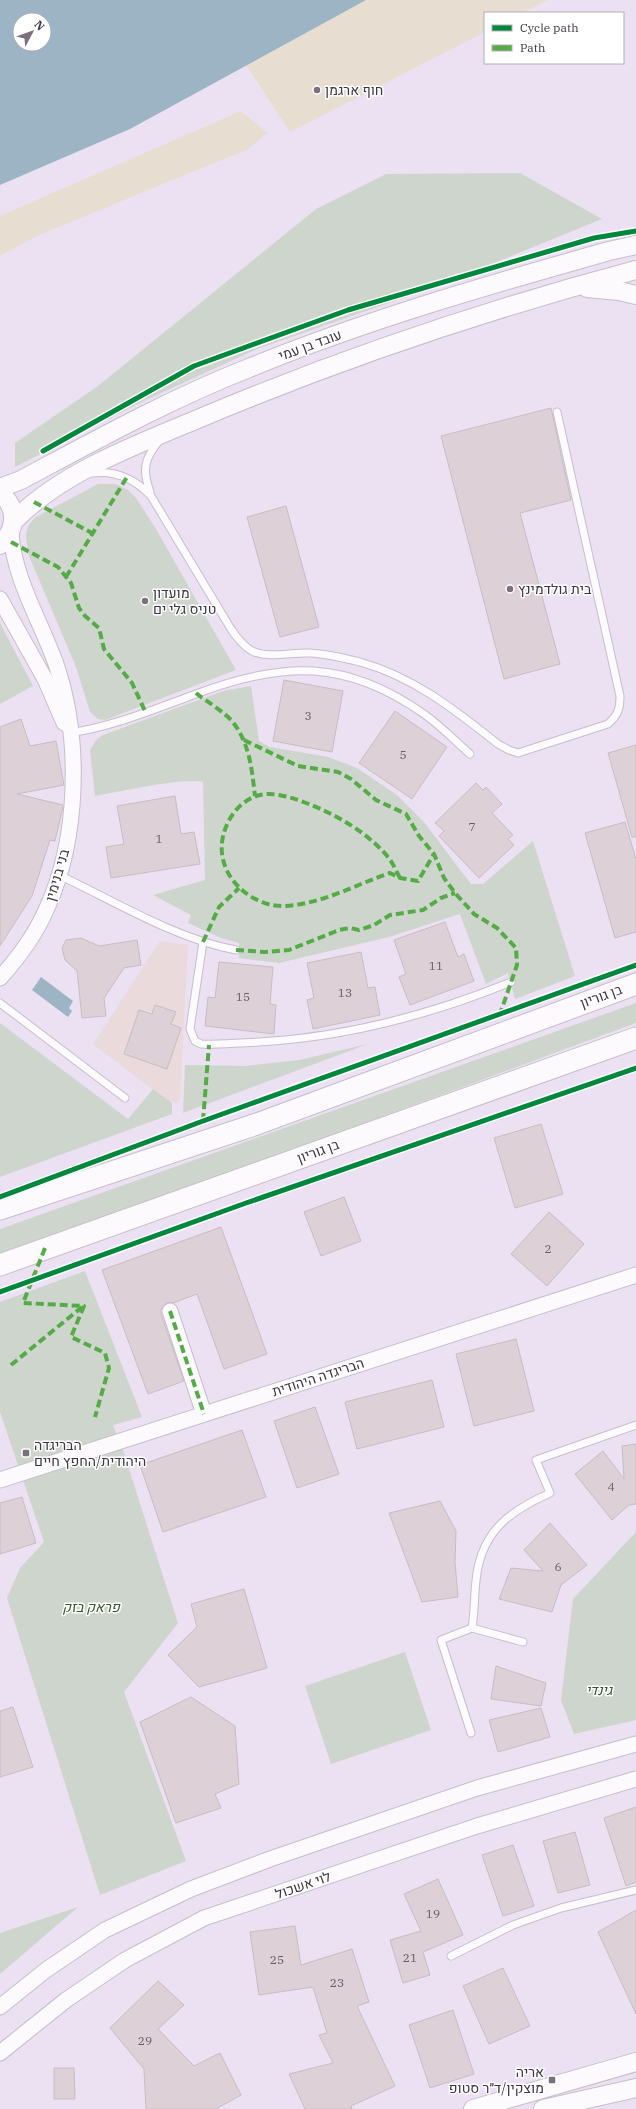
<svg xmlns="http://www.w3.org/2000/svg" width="636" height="2109" font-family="'IBM Plex Serif',Heebo,serif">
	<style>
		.education { fill: #ebdadb }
		.green { fill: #ced5cd }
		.sand { fill: #e7ddd0 }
		.water { fill: #9cb4c4; fill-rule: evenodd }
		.building { fill: #ddd0d6; stroke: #c8bcc3 }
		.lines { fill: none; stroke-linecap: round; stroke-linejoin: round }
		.service-casing { stroke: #c6becb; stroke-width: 9 }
		.minor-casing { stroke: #c6becb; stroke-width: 17 }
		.tertiary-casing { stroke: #c6becb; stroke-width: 20 }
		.secondary-casing { stroke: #c6becb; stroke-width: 23 }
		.service { stroke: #fcfafd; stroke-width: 7 }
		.minor { stroke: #fcfafd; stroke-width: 15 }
		.tertiary { stroke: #fcfafd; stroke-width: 18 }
		.secondary { stroke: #fcfafd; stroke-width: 21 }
		.quiet { stroke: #55ac46; stroke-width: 4; stroke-dasharray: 8 4; stroke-linecap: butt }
		.cycleway-casing { stroke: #fff; stroke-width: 8 }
		.cycleway { stroke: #00873e; stroke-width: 5 }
		.poi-dot { fill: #7a717e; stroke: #fff; stroke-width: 1.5 }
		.labels { text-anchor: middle; stroke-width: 3; stroke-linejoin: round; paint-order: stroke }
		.number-label { font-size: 12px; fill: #655c66 }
		.poi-label { font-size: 14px; fill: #3c3540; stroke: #fff; text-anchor: start }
		.street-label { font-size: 14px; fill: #3c3540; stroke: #fff }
		.park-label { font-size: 14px; font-style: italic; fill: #35572b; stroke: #fff }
	</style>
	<rect width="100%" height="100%" fill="#ece1f2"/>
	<polygon class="education" points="160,941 188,945 180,1099 177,1103 168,1101 93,1044"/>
	<g class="green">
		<polygon points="520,173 602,219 438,286 257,349 146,400 15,467 15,443 98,386 316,209 386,174"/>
		<path d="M98,484h18l12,6 8,8 20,31 80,141 -131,50 -7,-1 -8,-7 -14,-45 -47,-111c-3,-18 -7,-26 7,-39z"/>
		<polygon points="0,623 33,686 0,704"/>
		<path d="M251,686l8,55 11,6 58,10 29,11 40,27 27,27 47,62h12l50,-43 42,135 -60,23 -7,-26 -22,11 -26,-70 -71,23 -110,26 -40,-5v-15l-18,-5 -33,-15 3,-8 -38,-20 52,-15 -2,-98c-16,-5 -87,10 -108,14l-5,-46 6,-10 7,-5 120,-44z"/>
		<polygon points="636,1003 636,1023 175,1193 0,1255 0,1229"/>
		<polygon points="0,1023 128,1119 153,1089 172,1103 172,1114 0,1177"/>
		<polygon points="368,1044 183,1113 185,1065 246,1066 299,1060"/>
		<polygon points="85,1271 142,1417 113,1425 123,1450 178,1623 124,1692 186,1861 100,1895 7,1598 20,1568 44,1542 0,1412 0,1302"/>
		<polygon points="636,1532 636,1720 574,1734 561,1700 573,1599"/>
		<polygon points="405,1652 431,1730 331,1764 305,1686"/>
		<polygon points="78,1907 0,1974 0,1933"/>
	</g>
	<g class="sand">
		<polygon points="332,0 548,0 522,13 485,13 485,32 290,132 235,48"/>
		<polygon points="241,111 267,133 248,149 39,235 0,256 0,216"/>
	</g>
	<g class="water">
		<path d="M0,0h366l-236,129 -130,56zM20,20h24v24h-24z"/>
		<polygon points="41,977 73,1001 69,1008 72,1011 68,1017 32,990"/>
	</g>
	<g class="building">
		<polygon points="551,408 571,500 520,513 560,664 504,679 441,436"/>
		<polygon points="286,506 319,627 280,637 247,517"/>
		<polygon points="284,680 343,691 332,752 273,741"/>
		<polygon points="395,711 447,747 412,799 359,763"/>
		<polygon points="21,719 30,746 56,741 64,785 17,794 63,805 62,811 55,841 50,840 32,896 0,946 0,727"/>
		<polygon points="636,745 636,837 632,837 608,753"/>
		<polygon points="476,783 483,790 486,787 502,804 492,813 513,835 508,839 514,845 479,878 439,836 444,831 435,823"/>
		<polygon points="175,796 181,834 194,832 200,864 111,878 106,847 124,844 117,806"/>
		<polygon points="625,822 636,859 636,932 615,938 585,833"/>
		<polygon points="445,922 458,957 464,954 474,981 410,1005 399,977 406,974 394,940"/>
		<polygon points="81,938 99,946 137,940 141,965 124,968 104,998 106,1016 82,1018 77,971 65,960 62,948 66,940"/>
		<polygon points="361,952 368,988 375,987 380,1015 313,1029 307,1000 314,998 307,963"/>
		<polygon points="219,962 273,967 270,1004 276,1005 274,1034 205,1026 208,997 215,998"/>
		<polygon points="155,1005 176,1012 171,1024 181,1028 167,1069 124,1054 139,1010 152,1014"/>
		<polygon points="541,1124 563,1194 515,1208 494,1138"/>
		<polygon points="344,1197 361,1241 321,1256 304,1212"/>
		<polygon points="549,1212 584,1244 547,1286 511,1254"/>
		<polygon points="221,1227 267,1354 224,1369 197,1294 173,1303 167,1303 161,1309 161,1314 184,1381 148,1394 102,1270"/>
		<polygon points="516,1339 534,1411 474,1426 456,1354"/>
		<polygon points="432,1380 444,1427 357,1449 345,1402"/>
		<polygon points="315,1407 339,1474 297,1488 274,1421"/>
		<polygon points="242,1430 266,1497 163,1532 140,1465"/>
		<polygon points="636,1444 636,1504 629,1505 612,1520 575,1474 603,1451 624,1479 622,1446"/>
		<polygon points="22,1497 36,1543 0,1554 0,1503"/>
		<polygon points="440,1501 456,1531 455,1562 458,1597 422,1602 389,1513"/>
		<polygon points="550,1523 587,1565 561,1585 552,1612 499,1599 511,1568 543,1571 524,1550"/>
		<polygon points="244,1589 267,1668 199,1687 168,1655 197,1627 191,1604"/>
		<polygon points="496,1666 546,1683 541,1706 491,1699"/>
		<polygon points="191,1697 235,1726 239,1784 215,1794 221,1808 176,1823 140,1722"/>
		<polygon points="13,1707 33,1767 0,1777 0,1711"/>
		<polygon points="541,1708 550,1737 498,1752 489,1720"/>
		<polygon points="636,1807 636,1882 626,1886 604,1818"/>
		<polygon points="575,1832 590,1885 558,1893 543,1841"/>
		<polygon points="513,1845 534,1906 503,1916 482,1855"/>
		<polygon points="438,1879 463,1935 423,1952 430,1975 403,1983 390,1940 421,1931 404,1894"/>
		<polygon points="636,1910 636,2014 598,1932"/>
		<polygon points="295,1926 301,1965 352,1949 369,2002 357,2006 395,2086 351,2106 352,2109 305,2109 289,2074 333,2063 319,2035 327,2033 313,1987 259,1995 250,1932"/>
		<polygon points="503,1968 530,2026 489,2044 463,1986"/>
		<polygon points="158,1981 184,2005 158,2029 194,2066 220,2053 241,2095 216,2109 146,2109 144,2069 110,2028"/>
		<polygon points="453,2010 474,2074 430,2088 409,2025"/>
		<polygon points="54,2068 74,2068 75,2099 54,2099"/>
	</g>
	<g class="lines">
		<defs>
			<g id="service">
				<path d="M92,473c24,-3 43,6 59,23l80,133c6,9 12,17 21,22 17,8 39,1 58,2 17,1 34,5 50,9 54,15 95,48 138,82l11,6 9,3 90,-29c10,-9 12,-15 12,-28l-63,-284"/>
				<path d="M150,492c-8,-22 -6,-34 10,-52"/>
				<path d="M69,733c43,-6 86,-24 127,-39 87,-33 150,-35 228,20 17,12 31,27 46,40"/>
				<path d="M59,875c55,26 117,64 177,75"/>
				<path d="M203,942l-13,87 5,12 6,3c20,1 39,-1 58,-2 88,-5 171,-27 252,-60"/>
				<polyline points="0,1003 125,1098"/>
				<path d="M472,1628c3,-18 2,-37 5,-55 7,-44 35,-63 73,-80l-14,-33 100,-35"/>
				<polyline points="471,1733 441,1640 472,1628 523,1642"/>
				<polyline points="451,1956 513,1925 561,1908 636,1890"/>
			</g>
			<g id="minor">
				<polyline points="0,599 45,679 64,723"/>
				<path d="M0,978c19,-21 36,-44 47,-70 32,-71 34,-168 10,-241 -15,-44 -43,-87 -46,-134"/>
				<polyline points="170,1311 204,1414"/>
				<polyline points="0,1480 636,1275"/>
				<polyline points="0,2007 46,1970 105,1930 191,1889 270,1859 477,1788 636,1744"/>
				<polyline points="0,2053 66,2000 125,1960 204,1918 477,1826 636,1779"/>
			</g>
			<g id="tertiary">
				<polyline points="587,288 619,291 636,295"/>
				<path d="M0,488l21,-8c75,-40 149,-81 228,-112 117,-48 239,-83 360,-117l27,-6"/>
				<path d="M0,493c19,15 16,37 0,52"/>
				<path d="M14,521c45,-47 119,-75 179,-100 144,-61 292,-111 443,-151"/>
				<polyline points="473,2109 636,2062"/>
				<polyline points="543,2109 636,2088"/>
			</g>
			<g id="secondary">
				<polyline points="0,1209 257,1124 636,984"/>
				<polyline points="0,1265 636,1038"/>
			</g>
		</defs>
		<use href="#service" class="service-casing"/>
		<use href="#minor" class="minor-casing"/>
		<use href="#tertiary" class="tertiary-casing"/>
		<use href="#secondary" class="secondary-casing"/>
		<use href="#service" class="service"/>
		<use href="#minor" class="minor"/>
		<use href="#tertiary" class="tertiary"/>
		<use href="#secondary" class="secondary"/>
		<g class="quiet">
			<polyline points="34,502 92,533"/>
			<polyline points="11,542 58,567 71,583 79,608 85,616 99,628 104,649 132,683 145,711"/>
			<polyline points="66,577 127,477"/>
			<path d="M196,693c12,10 30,19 39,32 15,21 17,46 20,71"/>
			<polyline points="244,740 298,766 338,772 351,779 376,800 406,814 419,836 434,854 444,878 455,893 474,914 497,928 516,948 517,965 500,1014"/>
			<path d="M400,878c-4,-7 -7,-15 -12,-21 -16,-19 -38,-34 -61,-45 -17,-8 -38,-17 -57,-18 -32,-1 -54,37 -47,65 5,26 34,48 61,47 39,-2 70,-21 106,-33l10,5 18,3 16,-27"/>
			<polyline points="203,942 219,907 239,888"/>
			<polyline points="236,950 265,952 289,950 339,930 350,928 359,930 374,925 390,915 423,910 441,898 455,893"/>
			<polyline points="203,1121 209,1045"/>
			<polyline points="45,1248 23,1303 84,1306 71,1337 105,1353 109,1368 95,1417"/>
			<polyline points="170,1311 204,1414"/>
			<polyline points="11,1365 82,1307"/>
		</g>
		<defs>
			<g id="cycleway">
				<polyline points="43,451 194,366 348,310 594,238 636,231"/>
				<polyline points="0,1197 203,1121 636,965"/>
				<polyline points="0,1292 246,1203 636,1068"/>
			</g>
		</defs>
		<use href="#cycleway" class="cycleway-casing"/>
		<use href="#cycleway" class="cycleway"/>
	</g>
	<g class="poi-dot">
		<circle cx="317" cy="90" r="4"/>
		<circle cx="510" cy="589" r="4"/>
		<circle cx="145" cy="601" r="4"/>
		<rect x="22" y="1449" width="8" height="8" rx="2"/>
		<rect x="548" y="2076" width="8" height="8" rx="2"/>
	</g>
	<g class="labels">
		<g class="number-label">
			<text x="308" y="720">3</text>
			<text x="403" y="759">5</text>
			<text x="472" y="831">7</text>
			<text x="159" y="843">1</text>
			<text x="436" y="970">11</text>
			<text x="345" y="997">13</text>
			<text x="243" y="1001">15</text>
			<text x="548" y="1253">2</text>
			<text x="611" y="1491">4</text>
			<text x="558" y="1571">6</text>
			<text x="433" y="1918">19</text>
			<text x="410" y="1962">21</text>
			<text x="277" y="1964">25</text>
			<text x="337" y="1987">23</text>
			<text x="145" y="2045">29</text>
		</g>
		<g class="poi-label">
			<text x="325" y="95">חוף ארגמן</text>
			<text x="518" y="594">בית גולדמינץ</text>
			<text x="153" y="598">מועדון<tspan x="153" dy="16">טניס גלי ים</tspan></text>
			<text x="34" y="1450">הבריגדה<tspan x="34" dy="16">היהודית/החפץ חיים</tspan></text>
			<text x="544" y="2077" text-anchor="end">אריה<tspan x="544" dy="16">מוצקין/ד״ר סטופ</tspan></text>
		</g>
		<g class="street-label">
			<text transform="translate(310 345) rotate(-20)" y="5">עובד בן עמי</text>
			<text transform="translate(57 875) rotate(-74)" y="5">בני בנימין</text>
			<text transform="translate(601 996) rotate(-20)" y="5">בן גוריון</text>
			<text transform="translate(318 1151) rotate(-20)" y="5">בן גוריון</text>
			<text transform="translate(318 1377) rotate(-18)" y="5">הבריגדה היהודית</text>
			<text transform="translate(303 1885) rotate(-19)" y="5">לוי אשכול</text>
		</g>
		<g class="park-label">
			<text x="91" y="1612">פראק בזק</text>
			<text x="599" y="1695">גינדי</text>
		</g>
	</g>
	<rect x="484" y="12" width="140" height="52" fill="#ffffff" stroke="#b1aeb3"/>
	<rect x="492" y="25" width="20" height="6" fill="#00873e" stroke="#b1aeb3"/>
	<text x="520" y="32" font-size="12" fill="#3c3540">Cycle path</text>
	<rect x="492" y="45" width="20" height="6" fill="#55ac46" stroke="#b1aeb3"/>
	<text x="520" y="52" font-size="12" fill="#3c3540">Path</text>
	<g transform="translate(32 32) rotate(49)"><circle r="19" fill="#ffffff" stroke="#b1aeb3"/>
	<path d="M0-3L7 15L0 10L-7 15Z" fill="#7a717e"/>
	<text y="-6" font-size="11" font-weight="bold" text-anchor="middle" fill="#3c3540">N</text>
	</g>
</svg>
